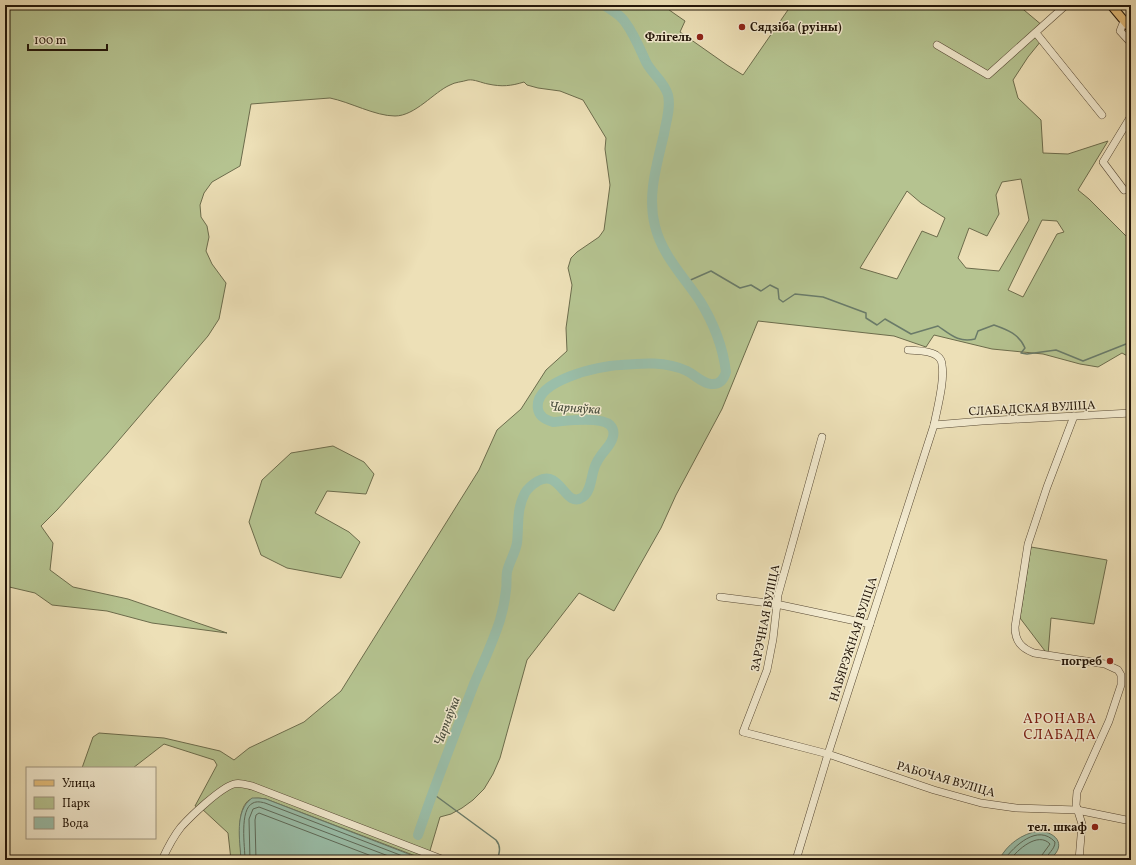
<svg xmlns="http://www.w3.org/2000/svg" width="1136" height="865" font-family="Vollkorn,serif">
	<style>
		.green { fill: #b5c390; stroke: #6c6c4c; fill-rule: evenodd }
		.water { fill: #9abea9; stroke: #6a7b69 }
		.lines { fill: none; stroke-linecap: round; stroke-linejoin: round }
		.shore { stroke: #5e6a59; stroke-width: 1 }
		.stream { stroke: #6a7b69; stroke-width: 1.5 }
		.river { stroke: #9abea9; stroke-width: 10 }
		.minor-casing { stroke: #564834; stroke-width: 8 }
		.major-casing { stroke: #231609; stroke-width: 10 }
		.minor { stroke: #f3ebd0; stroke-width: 7 }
		.major { stroke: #e6c07c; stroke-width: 8 }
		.poi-dot { fill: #8f2418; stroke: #f3ebd0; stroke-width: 1.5 }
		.labels { text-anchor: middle; stroke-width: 3; stroke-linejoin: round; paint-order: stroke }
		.poi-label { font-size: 12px; font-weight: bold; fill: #231609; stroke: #f3ebd0; text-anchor: end }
		.street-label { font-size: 12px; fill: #231609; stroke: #f3ebd0 }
		.water-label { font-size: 13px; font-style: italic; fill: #4d5141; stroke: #f3ebd0 }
		.quarter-label { font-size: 14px; letter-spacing: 1px; fill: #7a1f14; stroke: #f3ebd0 }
	</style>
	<rect width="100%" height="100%" fill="#ede0b7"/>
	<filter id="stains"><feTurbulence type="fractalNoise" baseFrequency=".005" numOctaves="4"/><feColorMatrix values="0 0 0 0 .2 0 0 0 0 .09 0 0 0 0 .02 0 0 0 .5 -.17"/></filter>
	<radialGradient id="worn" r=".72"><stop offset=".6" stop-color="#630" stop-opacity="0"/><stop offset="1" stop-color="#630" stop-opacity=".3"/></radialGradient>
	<g class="green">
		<path d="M5,5h657l23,16 -5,11 47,33 16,10 47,-68 -2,-2h230l25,21 -7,7 5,8 -13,16 -15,23 5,18 23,22 2,33 25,1 40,-13 -30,49 11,9 42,42v117l-9,-5 -24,14 -18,-3 -37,-10 -51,-5 -58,-14 -8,12 -32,-11 -136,-15 -36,88 -46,86 -15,33 -47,83 -35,-18 -52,67 -27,98 -7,16 -9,15 -11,11 -11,8 -11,6 -11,3 -11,37 15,6h-18l-160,-61c-7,-1 -16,-2 -20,4 -10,13 -5,41 -5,57h-10l-3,-27 -27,-25 -6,-2 22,-41 -3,-5 -50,-16 -31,24h-51l11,-31 6,-4 65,5 56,13 14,9 15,-12 55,-26 37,-31 138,-221 18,-40 24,-21 25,-39 21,-19 -1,-23 6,-43 -4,-17 3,-10 6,-6 22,-15 5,-7 6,-45 -5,-36 1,-11 -23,-38 -23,-9 -22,-3 -11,-3 -3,-3c-13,4 -22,5 -36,2 -6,-1 -14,-5 -20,-4 -6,2 -13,2 -18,5 -16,7 -35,31 -55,31 -20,0 -45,-14 -65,-18l-79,6 -11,62 -28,16 -8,11 -4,12 1,12 6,9 2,11 -3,14 6,13 14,19 -7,36 -11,17 -101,118 -50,56 -16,16 12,17 -3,27 23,17 55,12 99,34 -75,-10 -45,-12 -55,-6 -17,-12 -30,-7v-447l4,-1h-4zM1021,179l8,41 -30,51 -33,-3 -8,-10 11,-30 18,8 12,-22 -3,-19 6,-13zM907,191l14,12 24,15 -8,19 -15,-6 -25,48 -37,-11zM1042,220l15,1 7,11 -7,2 -34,63 -15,-7z"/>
		<polygon points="333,446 364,462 374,474 366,494 327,491 315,513 349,532 360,542 341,578 287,568 261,555 249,522 262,480 291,453"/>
		<polygon points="1031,547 1107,560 1094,624 1051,618 1048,655 1020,618"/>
	</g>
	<g class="water">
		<path d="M252,798h7l7,1 158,61h-183c-1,-20 -7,-49 11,-62z"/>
		<path d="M1038,831c21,1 29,17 10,29h-49c8,-16 23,-26 39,-29z"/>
	</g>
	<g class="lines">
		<g class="shore">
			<path d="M245,860c0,-13 -6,-51 8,-57 4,-2 8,-1 12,0l148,57"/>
			<polyline points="250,860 249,819 253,809 259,807 399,860"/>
			<polyline points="256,860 255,820 256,815 259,813 382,860"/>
			<path d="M1004,860c10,-14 34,-37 51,-18 0,8 -8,11 -9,18"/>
			<path d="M1010,860c7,-10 28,-29 40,-16l-8,11 -1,5"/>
		</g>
		<g class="stream">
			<path d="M686,282l25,-11 29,17 11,-3 10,6 9,-6 8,4 1,10 4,3 12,-8 28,3 43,16v5l11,7 8,-6 26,15 27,-8c13,9 21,17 37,13l3,-8 16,-6c14,5 25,9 31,23l-4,5 6,1 29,-4 27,11 43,-17 5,3"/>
			<path d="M432,793l64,47c5,6 4,12 1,20"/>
		</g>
		<g class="river">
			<polyline points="581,5 584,5"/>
			<path d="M418,835c17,-51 37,-101 56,-151 9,-21 19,-42 26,-64 3,-10 5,-20 6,-30 1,-6 0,-12 1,-18 2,-10 8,-18 10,-29 2,-17 -1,-33 8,-50 3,-5 8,-9 13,-12 23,-13 27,29 45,16 8,-6 8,-19 11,-28 2,-8 7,-14 12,-20 6,-7 11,-17 4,-24 -10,-9 -44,-4 -57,-3 -7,-2 -14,-5 -15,-13 -5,-29 62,-43 82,-44 22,-2 46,-4 67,6 8,4 15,12 24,13 9,1 13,-5 15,-12 -3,-24 -13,-50 -26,-71 -16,-24 -38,-46 -45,-75 -8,-31 2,-62 9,-92 2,-13 7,-26 4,-39 -4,-14 -16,-21 -22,-33 -6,-13 -12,-28 -21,-40 -4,-7 -14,-12 -21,-17"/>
		</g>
		<defs>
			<g id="minor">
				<polyline points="1124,21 1120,31 1131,43"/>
				<polyline points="1036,33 1102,115"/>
				<polyline points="937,45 988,75 1066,5"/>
				<polyline points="1124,190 1103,162 1131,116"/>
				<path d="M1074,416l-27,71 -19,57 -13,83c0,14 6,21 19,26l71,11 13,6 3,5v10l-12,36 -32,71 -1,13 6,19 -3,36"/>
				<polyline points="934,425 982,421 1131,413"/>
				<polyline points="822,437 778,595 773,639 767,670 743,732 828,754 934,790 981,803 1016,808 1077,810 1131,821"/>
				<polyline points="720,597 776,604 870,624"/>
				<path d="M162,860c5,-11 11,-23 19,-33 10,-11 39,-39 53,-43 6,-2 13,1 18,2l192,74"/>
				<path d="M796,860l32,-106 106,-329c3,-16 11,-44 8,-60 0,-4 -3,-8 -6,-10 -8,-5 -19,-4 -28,-5"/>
			</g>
			<polyline id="major" points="1111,5 1131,29"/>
		</defs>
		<use href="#minor" class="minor-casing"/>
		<use href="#major" class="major-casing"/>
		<use href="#minor" class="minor"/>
		<use href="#major" class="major"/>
	</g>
	<g class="poi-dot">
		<circle cx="742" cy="27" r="4"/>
		<circle cx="700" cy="37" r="4"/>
		<circle cx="1110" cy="661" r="4"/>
		<circle cx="1095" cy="827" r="4"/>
	</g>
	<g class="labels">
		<g class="poi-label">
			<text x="750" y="31" text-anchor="start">Сядзіба (руіны)</text>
			<text x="692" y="41">Флігель</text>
			<text x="1102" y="665">погреб</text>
			<text x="1087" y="831">тел. шкаф</text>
		</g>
		<g class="street-label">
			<text transform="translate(1032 408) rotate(-3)" y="4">СЛАБАДСКАЯ ВУЛІЦА</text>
			<text transform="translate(765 618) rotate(-79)" y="4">ЗАРЭЧНАЯ ВУЛІЦА</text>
			<text transform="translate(853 639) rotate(-72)" y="4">НАБЯРЭЖНАЯ ВУЛІЦА</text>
			<text transform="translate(946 779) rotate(16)" y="4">РАБОЧАЯ ВУЛІЦА</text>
		</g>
		<g class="water-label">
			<text transform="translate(575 407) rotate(4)" y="5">Чарняўка</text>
			<text transform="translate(446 721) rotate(-69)" y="5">Чарняўка</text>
		</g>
		<g class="quarter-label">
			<text x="1060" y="723">АРОНАВА<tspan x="1060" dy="16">СЛАБАДА</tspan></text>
		</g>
	</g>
	<rect width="1136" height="865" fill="none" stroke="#ede0b7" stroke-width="20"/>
	<rect x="6" y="6" width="1124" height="853" fill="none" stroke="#231609" stroke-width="2"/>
	<rect x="10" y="10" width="1116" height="845" fill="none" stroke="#231609"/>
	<rect x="26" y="767" width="130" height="72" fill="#f3ebd0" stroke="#a09680"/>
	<rect x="34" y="780" width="20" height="6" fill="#e6c07c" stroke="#a09680"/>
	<text x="62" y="787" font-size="12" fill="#231609">Улица</text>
	<rect x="34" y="797" width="20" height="12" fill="#b5c390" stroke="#a09680"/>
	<text x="62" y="807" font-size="12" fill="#231609">Парк</text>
	<rect x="34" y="817" width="20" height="12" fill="#9abea9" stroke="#a09680"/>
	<text x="62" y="827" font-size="12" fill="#231609">Вода</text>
	<path d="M28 44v6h79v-6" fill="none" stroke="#231609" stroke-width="2"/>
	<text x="34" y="44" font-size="12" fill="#231609" stroke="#f3ebd0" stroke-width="3" paint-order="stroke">100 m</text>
	<rect width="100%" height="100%" filter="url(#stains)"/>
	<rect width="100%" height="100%" fill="url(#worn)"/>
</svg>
